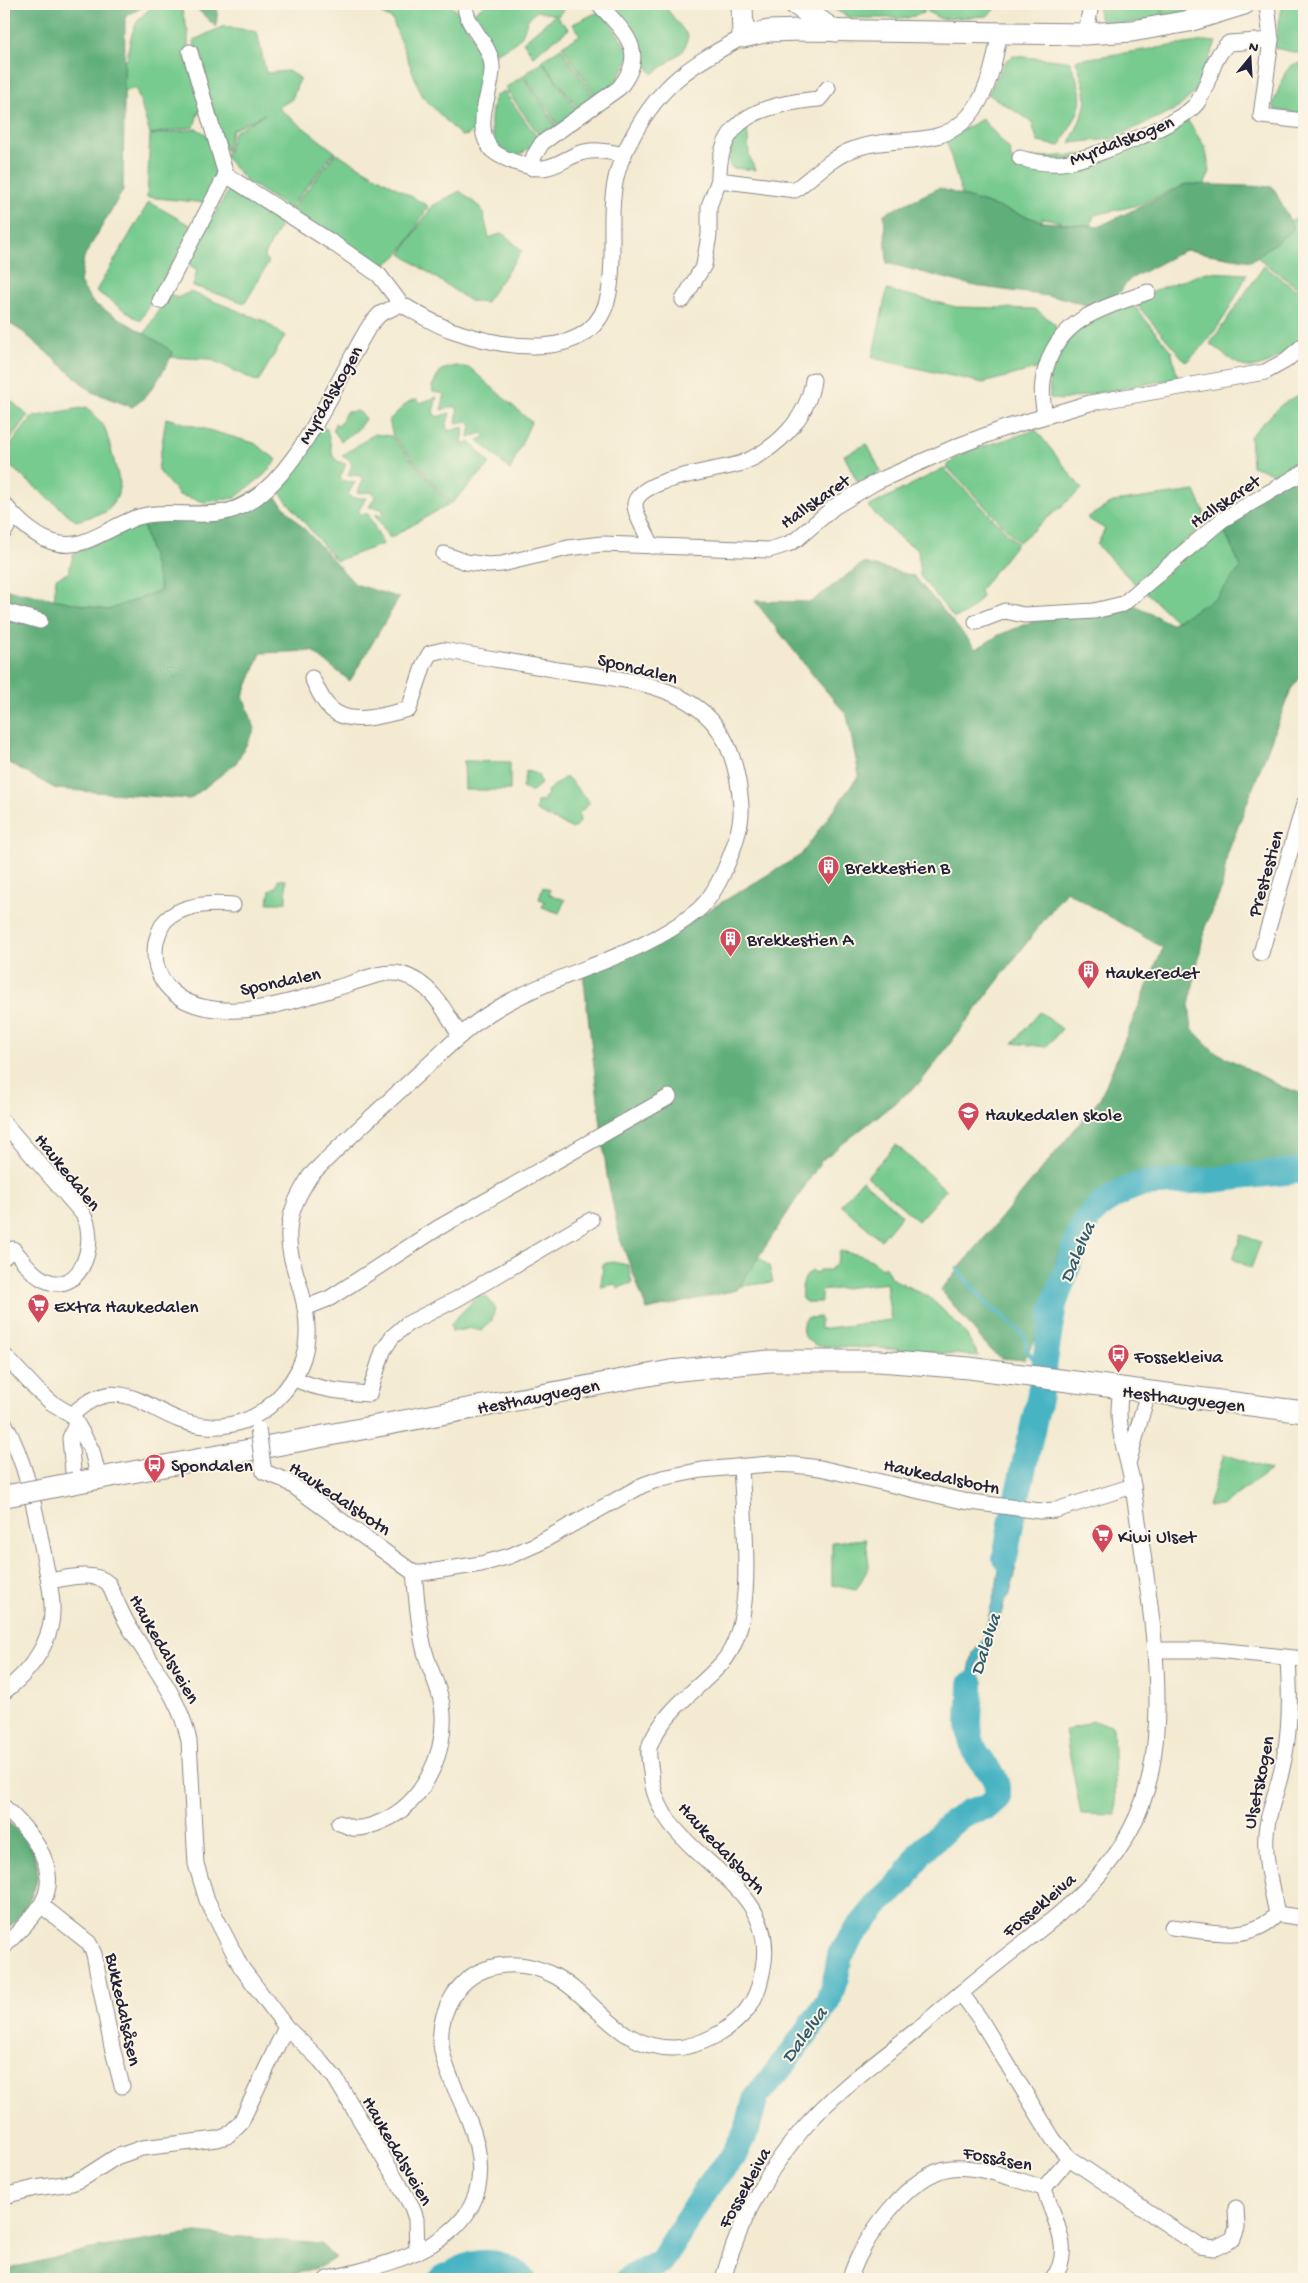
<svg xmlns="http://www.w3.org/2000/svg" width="1308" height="2283" font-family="'Gochi Hand',sans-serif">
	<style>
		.green { fill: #77cb8f; stroke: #4c7665 }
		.forest { fill: #61af7a; stroke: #42685a }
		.water { fill: #46b3c3; stroke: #346a7f }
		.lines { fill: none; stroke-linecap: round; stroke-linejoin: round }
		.stream { stroke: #46b3c3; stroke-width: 4.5 }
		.river { stroke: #46b3c3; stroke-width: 26 }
		.street-casing { stroke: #8a8686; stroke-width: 17 }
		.secondary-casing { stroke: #8a8686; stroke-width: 23 }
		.street { stroke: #fff; stroke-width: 15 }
		.secondary { stroke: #fff; stroke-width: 21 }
		.street-bridge-casing { stroke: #8a8686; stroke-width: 17; stroke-linecap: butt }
		.secondary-bridge-casing { stroke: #8a8686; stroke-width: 23; stroke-linecap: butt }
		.street-bridge { stroke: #fff; stroke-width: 15 }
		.secondary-bridge { stroke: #fff; stroke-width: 21 }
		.labels { text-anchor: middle; stroke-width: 4; stroke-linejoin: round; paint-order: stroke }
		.street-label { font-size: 19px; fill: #22223b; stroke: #fcf5e5 }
		.poi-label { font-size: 19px; fill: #22223b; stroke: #fcf5e5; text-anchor: start }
		.water-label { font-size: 20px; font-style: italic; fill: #305c71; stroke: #fcf5e5 }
	</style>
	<rect width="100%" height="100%" fill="#fcf5e5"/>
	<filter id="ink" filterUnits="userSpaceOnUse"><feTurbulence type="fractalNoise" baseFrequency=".02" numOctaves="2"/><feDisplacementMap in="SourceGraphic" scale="10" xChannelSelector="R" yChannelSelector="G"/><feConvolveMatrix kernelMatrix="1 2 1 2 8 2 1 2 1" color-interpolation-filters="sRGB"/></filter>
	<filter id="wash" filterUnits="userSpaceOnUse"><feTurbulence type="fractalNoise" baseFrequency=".0096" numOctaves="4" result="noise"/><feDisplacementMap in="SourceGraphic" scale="20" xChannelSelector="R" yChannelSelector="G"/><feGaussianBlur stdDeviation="1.12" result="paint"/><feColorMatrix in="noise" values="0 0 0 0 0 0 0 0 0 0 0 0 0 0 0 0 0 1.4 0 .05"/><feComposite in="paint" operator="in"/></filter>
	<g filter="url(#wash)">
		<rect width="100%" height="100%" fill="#f3ead1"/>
		<g class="green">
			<path d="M159,4h21l8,28v22l16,58 -6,1 -4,14 -44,7 -14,-46 -20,6 -6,-32 17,-2c3,-25 7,-45 32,-56z"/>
			<polygon points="362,4 449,4 459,13 484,57 486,66 478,127 468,135 461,136 422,96 392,19"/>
			<path d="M485,4h83l-11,13 12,12 -36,27 -10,-14 32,-27 -18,-4c-13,10 -9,11 -15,24 -6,9 -18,14 -27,19l-21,-41z"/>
			<polygon points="605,4 663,4 688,36 684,50 653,74 639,57 640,48"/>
			<polygon points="825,4 924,4 924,13 907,18 850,18"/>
			<polygon points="928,4 1001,4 987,16 941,19 928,12"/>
			<polygon points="1098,4 1159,4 1164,19 1111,25 1099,18"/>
			<polygon points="1161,4 1196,4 1197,9 1165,18"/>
			<polygon points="1289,4 1304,4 1304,54 1274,48 1282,8"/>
			<polygon points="596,13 603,13 632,54 615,84 597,98 562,46 580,35 573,24"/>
			<polygon points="224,26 257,32 266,73 288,71 300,78 292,99 278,108 335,152 289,209 245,180 223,154 227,154 234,132 265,114 232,130 226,152 196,59 194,40"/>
			<path d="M1205,41l11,1 -21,50 -17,16 -67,31 -41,4c18,-41 21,-39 6,-83z"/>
			<polygon points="561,48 596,100 580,111 542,60"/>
			<path d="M1013,56l56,5c21,42 11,47 -9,85l-22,-4 -7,-21 -43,-27 18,-33z"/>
			<polygon points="542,61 579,113 558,125 524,75"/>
			<polygon points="1304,62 1304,114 1275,110 1273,104 1285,73 1291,65"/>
			<polygon points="523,76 557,127 541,138 505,88"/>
			<path d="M504,91l35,49 -22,17c-30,-10 -29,-34 -22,-61z"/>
			<path d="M982,119l27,30 4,16 3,-6 102,-7 70,-31 17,26 5,24 -9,22 -23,4 -4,-8 -35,16 -45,10 -3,10 -17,9c-10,-12 -17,-14 -32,-16l-1,18 -78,-37 -17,-60z"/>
			<polygon points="747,124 749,155 755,170 732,168 729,164 732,140"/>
			<polygon points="197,129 211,137 218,184 206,203 147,197 150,135"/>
			<path d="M336,153l92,53c-12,21 -25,55 -51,61l-87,-56z"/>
			<polygon points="232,185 285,216 264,257 269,262 245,303 193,286 197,270 185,262"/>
			<polygon points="460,191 482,209 489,238 503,233 522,251 485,303 470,301 401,254 432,206"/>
			<polygon points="149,202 193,227 140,321 96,291"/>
			<polygon points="1296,219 1304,219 1304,293 1245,248 1282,222"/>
			<path d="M1264,266l40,30v39c-15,13 -38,38 -61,31 -11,-4 -23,-15 -33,-22z"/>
			<path d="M1207,272l40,2c-16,34 -32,63 -61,88l-48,-56 17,-16z"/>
			<polygon points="887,290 956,307 1035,309 1055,324 1056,338 1039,368 983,383 872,358"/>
			<polygon points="190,292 264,321 285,336 258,382 210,359 166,357 139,343 169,293 177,298"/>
			<polygon points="1128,305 1135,307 1171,351 1178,378 1061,400 1050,398 1049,375 1056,354 1073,329"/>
			<polygon points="456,366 470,368 531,422 510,470 478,440 486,437 482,433 469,438 471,425 468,421 456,423 458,411 455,406 441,410 445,394 433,392 432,386 441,370"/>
			<polygon points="1304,392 1304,457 1278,475 1252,466 1250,436 1281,405"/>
			<polygon points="4,394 28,416 4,449"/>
			<polygon points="437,397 433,412 437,417 450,413 446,427 449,431 464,427 462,443 471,443 490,464 451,504 393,436 389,420 408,402 417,399 420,403"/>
			<polygon points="87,407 105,428 120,483 117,497 106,512 76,521 4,461 4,454 32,417"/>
			<polygon points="358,411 366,418 357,430 341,441 333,430 335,423 339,426 346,412"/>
			<polygon points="166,418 254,443 277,460 264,475 235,498 205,502 179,495 158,470"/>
			<polygon points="322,427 327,429 333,456 337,461 346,464 340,478 343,481 355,482 348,494 351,498 366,498 359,510 359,514 368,514 383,544 336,561 276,488"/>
			<polygon points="1036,430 1082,489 1019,542 946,466 963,453"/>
			<polygon points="374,434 391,436 449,504 390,538 375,515 384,514 382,509 369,507 375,497 372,492 357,493 363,481 361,476 348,475 352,465 349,459 342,456"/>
			<polygon points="867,444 881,472 858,483 844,455"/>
			<polygon points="944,468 1017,543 980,590 982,597 967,613 954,618 920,576 918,549 902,540 868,507"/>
			<polygon points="1195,491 1208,521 1135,584 1097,545 1105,529 1087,518 1113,502"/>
			<polygon points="1235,517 1265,594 1179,624 1145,591"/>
			<polygon points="148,525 160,550 164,606 68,612 54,603 56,578 68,573 74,553 127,530"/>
			<polygon points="464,761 510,762 510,790 465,790"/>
			<polygon points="526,771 538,774 541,784 531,792 522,788"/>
			<polygon points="564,778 568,778 590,803 579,813 580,822 573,829 536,811 537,802 545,801 544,797 548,795 547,791"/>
			<polygon points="278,879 286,880 286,901 281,903 268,903 270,890 277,886"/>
			<polygon points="543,887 550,890 549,894 565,900 559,913 542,907 545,901 539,899"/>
			<polygon points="1040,1012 1062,1029 1046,1047 1013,1043"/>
			<polygon points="896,1145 946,1190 918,1221 867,1176"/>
			<polygon points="862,1180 902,1215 881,1240 841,1205"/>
			<polygon points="1241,1235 1261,1242 1251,1268 1233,1259"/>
			<path d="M840,1251c16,3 30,5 42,17l3,-2 6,12 38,19 16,15 21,22 13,22 -101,-8 -60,-2c-13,-5 -21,-16 -11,-28l13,-1v12l71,-9 -5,-37 -65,8v11h-15l-4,-3c-1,-10 0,-22 10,-28l5,2 2,-3h11l7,-8z"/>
			<polygon points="760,1258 769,1266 773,1282 734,1287 740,1269"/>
			<polygon points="612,1262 628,1265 632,1283 618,1288 615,1284 601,1287 603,1264"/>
			<polygon points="475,1295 487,1297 495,1308 492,1320 481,1331 471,1328 452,1332 451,1323 470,1304"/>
			<polygon points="1224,1454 1270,1470 1222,1506 1208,1506"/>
			<polygon points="866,1539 869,1567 856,1590 832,1585 832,1542"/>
			<polygon points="1093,1721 1113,1725 1116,1815 1081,1814 1065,1731"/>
		</g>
		<g class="forest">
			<path d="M4,4h144l-23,13 -2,173 -39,67 -4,26 13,20 69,41 11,9c-11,20 -21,42 -41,54l-40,-15 -69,-60 -19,-12z"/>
			<polygon points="192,4 218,4 216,27"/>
			<polygon points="1187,184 1273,187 1294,229 1251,261 1185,250 1130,279 1105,311 1063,298 975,286 887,263 884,214 939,188 1044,222 1100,226"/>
			<polygon points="1304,459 1304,673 1291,689 1227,855 1222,888 1205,927 1189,1005 1192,1029 1214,1051 1290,1091 1304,1092 1304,1178 1262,1180 1151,1178 1126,1184 1094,1201 1078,1218 1057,1257 1037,1336 1024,1360 1001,1358 991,1351 941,1290 1100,1099 1163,948 1066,891 920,1083 822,1160 737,1290 647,1310 620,1239 607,1176 583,973 650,945 801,855 859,775 847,715 816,679 755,601 811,602 863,563 914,576 976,649 999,635 1032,622 1123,599 1171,624 1217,597 1241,567 1219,520 1258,487"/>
			<polygon points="264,485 355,584 399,598 350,681 312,651 261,653 243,696 255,729 236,763 190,799 56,789 4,760 4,589 108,610 161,590 140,514 234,502"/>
			<path d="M4,1817c8,9 19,19 26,29 21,33 -6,64 -26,89z"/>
			<polygon points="196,2233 321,2244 335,2258 320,2267 276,2279 4,2279 4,2270 91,2249"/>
		</g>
		<g class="water">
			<polygon points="1002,1522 1016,1525 1015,1575 1010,1594 1004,1604 997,1627 989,1636 977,1664 973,1695 974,1716 970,1723 963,1715 967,1711 967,1681 973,1653 983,1639 997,1583 1003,1540"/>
			<polygon points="668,2252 666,2261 648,2279 617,2279 620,2275 650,2263"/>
		</g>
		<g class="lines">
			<polyline class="stream" points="957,1269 990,1308 1001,1314 1025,1337 1027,1351 1034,1359 1044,1362"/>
			<g class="river">
				<polyline points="1005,1558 1011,1524 1039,1399 1054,1304 1079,1235 1089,1217 1102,1204 1123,1191 1141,1184 1211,1180 1304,1170"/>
				<path d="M441,2279c22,-12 41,-23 66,-11 7,3 11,5 16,11"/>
				<path d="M628,2279l33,-17 46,-74 27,-33 13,-25 9,-33 30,-36 42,-59 8,-25 4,-22 12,-19 29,-35 24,-23 15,-25 32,-30 16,-11 20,-6 10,-9c-1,-27 -12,-26 -22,-44 -12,-25 -5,-43 -5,-69"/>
			</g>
		</g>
	</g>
	<g filter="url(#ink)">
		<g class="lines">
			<defs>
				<g id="street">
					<path d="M465,4c0,23 26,39 27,62 1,21 -11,40 -9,61 0,7 4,19 10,24 9,8 38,18 50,17 12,-1 21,-8 32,-13 16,-7 32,-4 49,0"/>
					<polyline points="1267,4 1271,40 1261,116 1304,121"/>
					<polyline points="1086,34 1091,4"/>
					<polyline points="190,52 226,175 333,243 379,275 401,304"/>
					<path d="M828,88l-9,11c-54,5 -102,17 -100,81l76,10c18,-14 37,-33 59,-41 27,-10 56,-6 83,-13 44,-12 56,-62 62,-101"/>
					<path d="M1020,158c13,4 28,6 42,5 26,-3 120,-39 135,-60 13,-18 14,-46 32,-60l42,-3"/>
					<path d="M532,168l2,-12 8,-13 77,-55c30,-36 6,-55 -20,-84"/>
					<polyline points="683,300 704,265 709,235 709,206 719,180"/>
					<polyline points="160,301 226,175"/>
					<path d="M1045,415c-4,-20 -4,-34 3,-53 16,-46 59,-55 100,-70"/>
					<path d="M4,504c19,23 47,49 79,38 18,-6 34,-17 52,-24 30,-10 64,1 94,-7 64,-17 108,-134 141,-186l10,-11 21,-10c16,9 33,20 50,26 51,18 145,36 158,-37 8,-42 -4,-87 11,-129 3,-10 9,-20 14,-30 28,-52 59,-70 109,-97"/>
					<polyline points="4,532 14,516"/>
					<path d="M652,546c-4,-10 -18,-33 -17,-42 4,-27 85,-33 107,-41 35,-14 66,-45 71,-83"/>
					<polyline points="444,554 466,562 488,565 502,564 568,548 602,544 769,550 788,544 797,539 834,507 876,482 955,447 1005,428 1090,403 1265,372 1285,361 1304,345"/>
					<polyline points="4,611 40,621"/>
					<polyline points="976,622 1005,611 1024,615 1061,613 1094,611 1123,604 1222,520 1304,472"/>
					<path d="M233,905c-21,-2 -49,-1 -66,14 -6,5 -9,15 -11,23 -6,36 18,60 52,66 44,9 99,-11 141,-24 16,-5 35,-14 52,-10 30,8 45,38 59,62"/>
					<polyline points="1261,953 1304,804"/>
					<path d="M4,1123l78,90c17,24 1,82 -35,68 -14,-5 -24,-21 -34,-32l-9,8"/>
					<polyline points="305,1308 330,1298 438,1228 669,1097"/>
					<polyline points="4,1355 37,1390 52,1403 72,1415 92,1451 99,1479"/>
					<path d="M295,1379c23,11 49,13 74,15l14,-43 9,-14 15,-13 50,-25 134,-79"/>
					<path d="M72,1415c53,-51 80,8 134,11 26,2 51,-7 69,-25 27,-26 37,-55 30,-93 -4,-26 -18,-50 -16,-77 1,-22 10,-37 21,-55 34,-35 70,-67 106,-100 24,-21 47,-46 74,-63 65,-42 147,-53 207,-102 22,-18 46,-78 44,-105 -2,-29 -9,-63 -30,-86 -37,-40 -103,-42 -153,-50 -38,-7 -77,-13 -115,-20l-13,3 -6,11 -15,45c-23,5 -59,19 -79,-1 -8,-7 -13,-20 -18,-30"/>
					<path d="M4,1422c23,42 31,87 40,134 4,23 12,49 6,72 -7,27 -26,48 -46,64"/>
					<polyline points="1129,1460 1148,1392"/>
					<polyline points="263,1466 264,1472 285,1480 414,1573 422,1573 481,1564 510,1556 537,1544 643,1485 662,1478 702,1470 770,1464 795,1465 820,1468 963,1501 1040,1511 1056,1510 1133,1486"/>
					<polyline points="74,1483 70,1438 76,1424"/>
					<path d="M49,1581c18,-3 46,-11 60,3 7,17 14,34 24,49 21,35 48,67 56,108l7,123 11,36 34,67 45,60 34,33 15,18 61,101 16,28 4,12 1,33"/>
					<polyline points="1155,1650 1216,1650 1304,1659"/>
					<path d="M4,1807c24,22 59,60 38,96 -9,16 -26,30 -38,44"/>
					<path d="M339,1823c4,1 10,4 14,5 10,1 21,-3 30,-7 39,-17 62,-65 60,-107 -1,-22 -12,-40 -18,-62 -7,-26 -8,-53 -11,-79"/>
					<polyline points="41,1905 89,1943 94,1954 112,2047 122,2086"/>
					<path d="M1277,1914c-5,-25 -13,-53 -11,-79 1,-23 12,-44 16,-67 9,-36 8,-73 6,-110"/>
					<polyline points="1277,1914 1304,1918"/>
					<path d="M1172,1927c35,4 78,17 105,-13"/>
					<polyline points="961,1993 980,2019 1053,2139 1069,2158 1199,2246 1215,2248 1233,2239 1237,2228 1236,2208"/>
					<path d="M1044,2188c8,29 32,64 8,91"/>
					<polyline points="1044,2188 1069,2158"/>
					<polyline points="4,2196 35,2188 72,2183 85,2177 116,2157 142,2148 217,2139 227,2136 241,2122 286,2027"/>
					<path d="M327,2279c88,-20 187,-48 141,-161 -17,-43 -43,-77 -15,-122 22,-35 67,-39 102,-20 41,23 63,73 119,72 26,-1 55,-17 71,-36 11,-13 15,-27 18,-44 18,-93 -107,-108 -112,-196 -1,-8 -4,-20 -1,-27 1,-4 4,-8 6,-12 18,-30 42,-44 65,-69 38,-39 22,-146 20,-198"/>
					<path d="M723,2279c15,-54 42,-106 79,-149 33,-39 77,-70 117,-102 30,-25 59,-50 90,-74 64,-50 123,-94 141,-178 19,-88 -5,-201 -17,-290 -4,-24 -14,-48 -14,-74 0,-7 1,-16 2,-23"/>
					<path d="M850,2279c10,-38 59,-106 101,-111 30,-3 64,12 93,20"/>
				</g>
				<g id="secondary">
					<polyline points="742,4 743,37 769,31 801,30 1086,34 1132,31 1189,21 1244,4"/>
					<polyline points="795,4 835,31"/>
					<polyline points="74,1483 670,1371 769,1361 879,1361 969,1368 1304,1412"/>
				</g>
			</defs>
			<use href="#street" class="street-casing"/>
			<use href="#secondary" class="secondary-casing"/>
			<use href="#street" class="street"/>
			<use href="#secondary" class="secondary"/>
			<defs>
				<polyline id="street-bridge" points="258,1429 263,1466"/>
				<polyline id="secondary-bridge" points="6,1496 74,1483"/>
			</defs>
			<use href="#street-bridge" class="street-bridge-casing"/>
			<use href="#secondary-bridge" class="secondary-bridge-casing"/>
			<use href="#street-bridge" class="street-bridge"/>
			<use href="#secondary-bridge" class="secondary-bridge"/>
		</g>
	</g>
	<defs>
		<symbol id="building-pin" viewBox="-11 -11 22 30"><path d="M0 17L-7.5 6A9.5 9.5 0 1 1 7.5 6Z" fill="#d1495b" stroke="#fcf5e5"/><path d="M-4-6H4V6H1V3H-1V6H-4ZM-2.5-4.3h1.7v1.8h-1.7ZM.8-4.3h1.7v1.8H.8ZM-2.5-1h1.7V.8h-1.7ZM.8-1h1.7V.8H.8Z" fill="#fff"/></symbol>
		<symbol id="school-pin" viewBox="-11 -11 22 30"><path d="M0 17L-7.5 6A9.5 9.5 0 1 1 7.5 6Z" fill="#d1495b" stroke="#fcf5e5"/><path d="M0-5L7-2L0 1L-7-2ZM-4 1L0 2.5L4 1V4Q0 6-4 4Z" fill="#fff"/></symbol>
		<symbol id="supermarket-pin" viewBox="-11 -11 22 30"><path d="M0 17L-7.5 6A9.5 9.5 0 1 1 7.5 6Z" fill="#d1495b" stroke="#fcf5e5"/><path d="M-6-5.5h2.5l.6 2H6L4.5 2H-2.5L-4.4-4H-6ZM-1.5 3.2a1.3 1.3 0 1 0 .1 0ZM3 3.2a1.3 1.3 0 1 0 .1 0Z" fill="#fff"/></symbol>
		<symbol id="bus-pin" viewBox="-11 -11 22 30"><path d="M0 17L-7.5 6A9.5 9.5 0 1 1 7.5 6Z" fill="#d1495b" stroke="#fcf5e5"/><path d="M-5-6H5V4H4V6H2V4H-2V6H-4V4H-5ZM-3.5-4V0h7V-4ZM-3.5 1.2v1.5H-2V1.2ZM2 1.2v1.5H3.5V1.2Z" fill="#fff"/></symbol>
	</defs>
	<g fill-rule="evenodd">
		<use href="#building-pin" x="816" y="854" width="25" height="34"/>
		<use href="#building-pin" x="718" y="926" width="25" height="34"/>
		<use href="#building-pin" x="1076" y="958" width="25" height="34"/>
		<use href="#school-pin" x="956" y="1100" width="25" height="34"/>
		<use href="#supermarket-pin" x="26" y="1292" width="25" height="34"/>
		<use href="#bus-pin" x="1106" y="1342" width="25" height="34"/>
		<use href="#bus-pin" x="142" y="1452" width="25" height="34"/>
		<use href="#supermarket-pin" x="1090" y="1522" width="25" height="34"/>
	</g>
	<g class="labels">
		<g class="street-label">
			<text transform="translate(1121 139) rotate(-21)" y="7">Myrdalskogen</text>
			<text transform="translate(329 394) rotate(-60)" y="7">Myrdalskogen</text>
			<text transform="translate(814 500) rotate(-35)" y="7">Hallskaret</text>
			<text transform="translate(1224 500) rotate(-34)" y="7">Hallskaret</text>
			<text transform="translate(638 667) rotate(14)" y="7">Spondalen</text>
			<text transform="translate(1264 873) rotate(-74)" y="7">Prestestien</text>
			<text transform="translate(280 980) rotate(-12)" y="7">Spondalen</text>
			<text transform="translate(69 1171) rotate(51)" y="7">Haukedalen</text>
			<text transform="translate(538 1395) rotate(-11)" y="7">Hesthaugvegen</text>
			<text transform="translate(1184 1397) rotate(7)" y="7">Hesthaugvegen</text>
			<text transform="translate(942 1475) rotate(12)" y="7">Haukedalsbotn</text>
			<text transform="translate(341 1497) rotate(34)" y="7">Haukedalsbotn</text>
			<text transform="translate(166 1648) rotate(60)" y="7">Haukedalsveien</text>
			<text transform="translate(1257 1782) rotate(-78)" y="7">Ulsetskogen</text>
			<text transform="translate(723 1847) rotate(47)" y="7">Haukedalsbotn</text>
			<text transform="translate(1038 1904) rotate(-40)" y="7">Fossekleiva</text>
			<text transform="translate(125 2009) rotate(78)" y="7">Bukkedalsåsen</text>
			<text transform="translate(399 2150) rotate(60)" y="7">Haukedalsveien</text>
			<text transform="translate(998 2157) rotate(11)" y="7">Fossåsen</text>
			<text transform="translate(743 2187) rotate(-61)" y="7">Fossekleiva</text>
		</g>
		<g class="poi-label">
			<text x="845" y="873">Brekkestien B</text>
			<text x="747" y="945">Brekkestien A</text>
			<text x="1105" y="978">Haukeredet</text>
			<text x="985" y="1120">Haukedalen skole</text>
			<text x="54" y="1312">Extra Haukedalen</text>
			<text x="1134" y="1362">Fossekleiva</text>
			<text x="171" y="1471">Spondalen</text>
			<text x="1118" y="1542">Kiwi Ulset</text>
		</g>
		<g class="water-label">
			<text transform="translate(1076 1252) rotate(-67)" y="7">Dalelva</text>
			<text transform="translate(984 1644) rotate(-72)" y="7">Dalelva</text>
			<text transform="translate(803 2034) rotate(-54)" y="7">Dalelva</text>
		</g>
	</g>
	<rect width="1308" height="2283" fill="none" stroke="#fcf5e5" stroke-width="20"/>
	<g transform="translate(1250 58) rotate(18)" stroke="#fcf5e5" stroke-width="4" paint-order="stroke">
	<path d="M0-4L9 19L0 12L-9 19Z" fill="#22223b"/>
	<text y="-8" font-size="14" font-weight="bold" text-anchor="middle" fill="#22223b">N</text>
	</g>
</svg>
